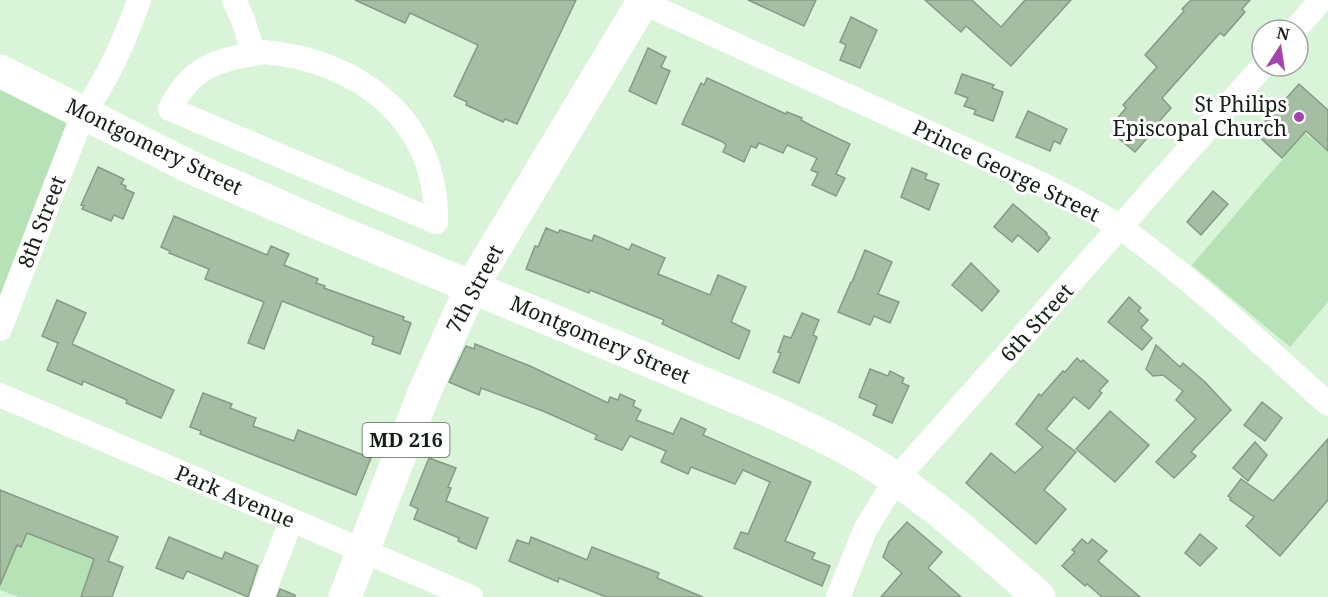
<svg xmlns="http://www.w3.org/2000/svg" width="1328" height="597" font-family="'Noto Serif',serif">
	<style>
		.green { fill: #b6e2b5 }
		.building { fill: #a4bda3; stroke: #849c83; stroke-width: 1.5 }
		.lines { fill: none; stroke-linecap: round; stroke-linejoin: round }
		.street { stroke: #fff; stroke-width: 24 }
		.secondary { stroke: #fff; stroke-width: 33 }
		.primary { stroke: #fff; stroke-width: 33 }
		.poi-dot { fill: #a343ab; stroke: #fff; stroke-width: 2 }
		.labels { text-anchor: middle; stroke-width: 6; stroke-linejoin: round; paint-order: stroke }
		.shield { fill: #fff; stroke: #5a625a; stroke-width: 1.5 }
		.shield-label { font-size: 20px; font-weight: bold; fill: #141e14 }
		.poi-label { font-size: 21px; fill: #141e14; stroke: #fff; text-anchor: end }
		.street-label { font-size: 21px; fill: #141e14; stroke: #fff }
	</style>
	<rect width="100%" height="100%" fill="#daf4d9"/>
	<g class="green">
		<polygon points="0,68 83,114 0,329"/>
		<polygon points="1305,133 1328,152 1328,302 1290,347 1192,265"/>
		<polygon points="27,533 94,558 81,597 19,597 0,590 0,570 6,572 17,545 21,545"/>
	</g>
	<g class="building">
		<polygon points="355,0 576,0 517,124 505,119 503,122 466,105 467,102 454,96 478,45 410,13 405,23"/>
		<polygon points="748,0 816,0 804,26"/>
		<polygon points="925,0 972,0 1001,27 1025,0 1071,0 1011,66 966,26 961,32"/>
		<polygon points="1191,0 1250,0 1242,9 1245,12 1224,36 1220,33 1162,98 1171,108 1146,136 1148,137 1135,152 1112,133 1119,125 1115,121 1126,108 1123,105 1157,67 1145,55 1184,11 1182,9"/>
		<polygon points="851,17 877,30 860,68 840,60 846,45 840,42"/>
		<polygon points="648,48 666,57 661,67 670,71 656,104 629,91"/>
		<polygon points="962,74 994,85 992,88 1003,92 993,121 974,114 976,110 964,106 968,98 955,93"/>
		<polygon points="707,78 786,114 787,112 802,118 801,120 810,125 850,144 836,174 845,178 836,196 812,185 818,173 811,170 817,158 787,145 783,153 759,143 756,148 751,146 744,162 723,152 726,145 723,142 682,124 701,83 704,85"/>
		<polygon points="1299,84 1328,110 1328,151 1306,131 1282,158 1255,133"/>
		<polygon points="1028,111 1067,129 1060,144 1054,141 1050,151 1016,137"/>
		<polygon points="98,167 124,179 121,184 126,186 125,189 134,193 123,219 114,215 111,221 82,209 84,206 81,205"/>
		<polygon points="912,168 927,174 925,179 939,184 929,210 901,197"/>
		<polygon points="1213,191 1228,204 1201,235 1187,222"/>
		<polygon points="1013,204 1047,233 1046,234 1050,238 1038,252 1018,235 1012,242 994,227"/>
		<polygon points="174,216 267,255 271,246 289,254 284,265 318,279 316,283 325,286 324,288 404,317 403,320 411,323 400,354 372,344 374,337 282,301 264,349 248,343 264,302 205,279 209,269 169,253 170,251 161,247"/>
		<polygon points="546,228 558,233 560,230 592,241 594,235 629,250 632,244 665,258 658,274 710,295 718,275 746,287 731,322 750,331 739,359 662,324 664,320 590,290 589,293 526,269 535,246 538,247"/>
		<polygon points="865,250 892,262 878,294 899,302 890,323 874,316 870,325 838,312 851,282 852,282"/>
		<polygon points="971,263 999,291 982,311 952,285"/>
		<polygon points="1129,297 1141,308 1138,311 1148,320 1141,328 1152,338 1142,350 1108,322"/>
		<polygon points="57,300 86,313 72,344 174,390 161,418 126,403 127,400 83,381 82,385 47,370 58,343 42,336"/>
		<polygon points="802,313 819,320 813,335 817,337 799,383 773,372 781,353 778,352 784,336 791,338"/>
		<polygon points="475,344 530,366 608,403 610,397 618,400 620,394 635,401 633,406 641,410 636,420 673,434 681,418 706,429 703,435 811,482 785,541 815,553 812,559 830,566 822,586 734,548 741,532 748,534 770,482 743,470 735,484 691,467 688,474 661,462 666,451 630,436 622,450 595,439 597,435 543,411 481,388 479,395 449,382 466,346 474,349"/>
		<polygon points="1156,345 1180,367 1183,363 1205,382 1231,410 1191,452 1196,456 1174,478 1156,462 1196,419 1176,400 1183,391 1163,375 1153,376 1146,369"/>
		<polygon points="1077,358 1081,362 1083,360 1108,381 1099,391 1102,393 1089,409 1074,397 1046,429 1076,452 1044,490 1066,509 1036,544 966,483 991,453 1015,473 1043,447 1016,424 1039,394 1041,396 1063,371 1065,372"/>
		<polygon points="870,369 888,376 890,371 904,378 902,383 909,386 892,423 873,415 877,405 859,397"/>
		<polygon points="203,393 232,404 230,408 256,418 253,426 294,441 298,430 371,458 356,495 200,434 201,431 190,427"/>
		<polygon points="1262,402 1282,418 1265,441 1244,425"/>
		<polygon points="1110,411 1149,445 1115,482 1076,449"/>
		<polygon points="1328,439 1328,500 1280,556 1246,526 1254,517 1230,500 1231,498 1228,496 1241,479 1273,501"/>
		<polygon points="1255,442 1267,455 1248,481 1233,468"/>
		<polygon points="429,458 456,468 448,487 451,488 446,501 488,518 476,549 458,541 459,538 414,519 418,509 410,505"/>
		<polygon points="0,490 118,537 108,561 123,567 112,597 81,597 94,559 27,533 21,547 17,545 0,585"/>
		<polygon points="907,522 942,552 928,568 961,597 881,597 902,573 883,557 889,542"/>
		<polygon points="1200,534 1217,548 1200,566 1185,553"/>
		<polygon points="169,537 222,559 225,552 258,566 248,597 187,571 183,579 156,568"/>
		<polygon points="531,537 587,560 592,547 659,573 657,578 703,597 606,597 559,578 558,582 509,561 517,540 529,544"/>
		<polygon points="1082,539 1088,544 1092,539 1107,551 1098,561 1140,597 1102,597 1087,584 1085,586 1062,566 1075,552 1072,550"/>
		<polygon points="280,589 295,595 295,597 277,597"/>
	</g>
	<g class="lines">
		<g class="street">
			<polyline points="234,0 243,20 254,54"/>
			<path d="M642,2l408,186c24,13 50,25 72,41 73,52 139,115 206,175"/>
			<polyline points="1295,30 1321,0"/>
			<path d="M264,52c95,8 174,68 172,170l-266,-113c22,-45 49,-49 94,-57z"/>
			<path d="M0,329l83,-215c25,-36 41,-72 56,-114"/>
			<polyline points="0,395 471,597"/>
			<polyline points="262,597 291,521"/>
			<polyline points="838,597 865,530 896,479 1263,66"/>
		</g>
		<path class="secondary" d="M0,71l192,97 135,59 443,184c30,14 61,28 90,45 66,39 122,91 179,141"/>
		<polyline class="primary" points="345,597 424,393 472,286 644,0"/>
	</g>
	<circle class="poi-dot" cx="1299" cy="117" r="6"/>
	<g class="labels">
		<rect class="shield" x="362.5" y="423" width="87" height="34" rx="4.5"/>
		<g class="shield-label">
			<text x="406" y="447">MD 216</text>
		</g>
		<g class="poi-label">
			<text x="1287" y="112">St Philips<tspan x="1287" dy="24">Episcopal Church</tspan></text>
		</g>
		<g class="street-label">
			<text transform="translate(154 147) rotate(26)" y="7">Montgomery Street</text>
			<text transform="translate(1006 171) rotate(26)" y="7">Prince George Street</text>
			<text transform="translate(42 222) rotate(-69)" y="7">8th Street</text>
			<text transform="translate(475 289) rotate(-62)" y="7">7th Street</text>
			<text transform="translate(1037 323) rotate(-48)" y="7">6th Street</text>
			<text transform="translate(600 340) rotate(23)" y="7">Montgomery Street</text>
			<text transform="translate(235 497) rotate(23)" y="7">Park Avenue</text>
		</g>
	</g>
	<g transform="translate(1280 48) rotate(12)"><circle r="28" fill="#ffffff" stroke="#a1a5a1" stroke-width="1.5"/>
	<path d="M0-4.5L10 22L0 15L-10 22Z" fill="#a343ab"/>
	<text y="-9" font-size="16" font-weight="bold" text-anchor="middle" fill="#141e14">N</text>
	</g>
</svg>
